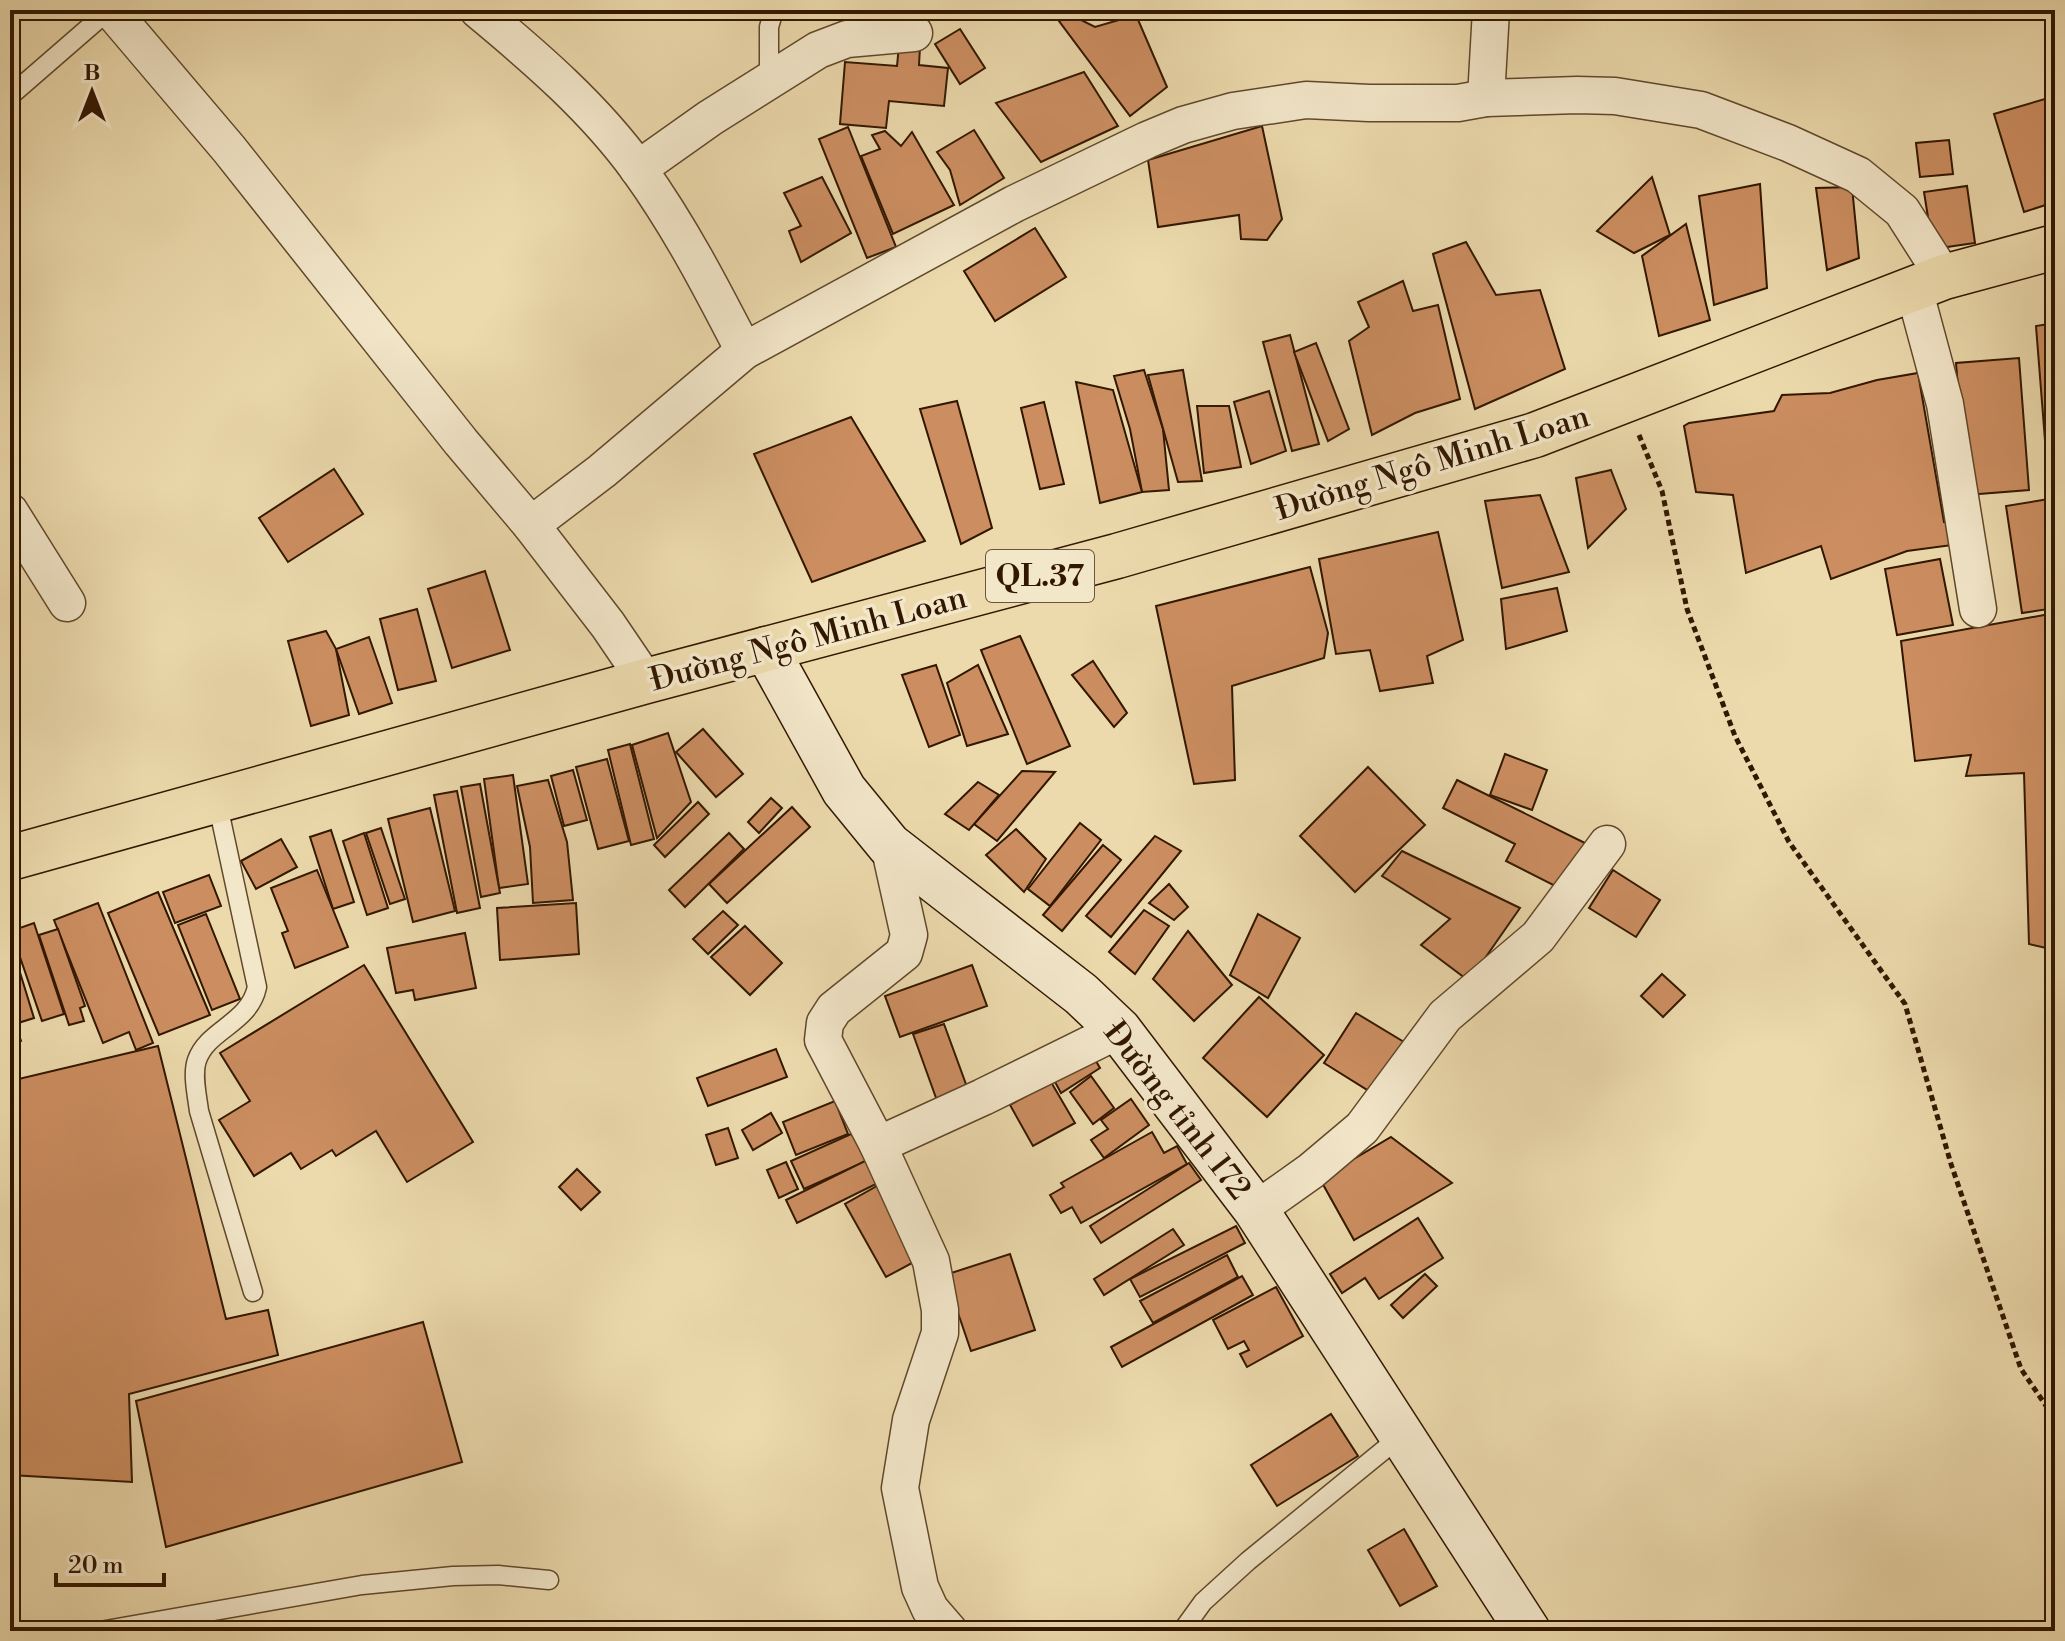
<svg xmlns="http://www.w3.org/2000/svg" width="2065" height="1641" font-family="'Libre Bodoni',serif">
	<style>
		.building { fill: #cc8e61; stroke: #321700; stroke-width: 2 }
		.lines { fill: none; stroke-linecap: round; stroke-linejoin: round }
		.lane-casing { stroke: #60482b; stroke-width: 21 }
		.street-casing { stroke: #60482b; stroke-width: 39 }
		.secondary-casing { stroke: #321700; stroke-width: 47 }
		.highway-casing { stroke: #321700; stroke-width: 47 }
		.path { stroke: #321700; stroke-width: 5; stroke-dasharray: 6 4; stroke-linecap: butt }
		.lane { stroke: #f3e7ca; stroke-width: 18 }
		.street { stroke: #f3e7ca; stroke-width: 36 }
		.secondary { stroke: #f3e7ca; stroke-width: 44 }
		.highway { stroke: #ecdaad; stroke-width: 44 }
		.labels { text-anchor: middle; stroke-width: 7; stroke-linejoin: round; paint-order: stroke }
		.shield { fill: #f3e7ca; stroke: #6c553d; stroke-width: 2 }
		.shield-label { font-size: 30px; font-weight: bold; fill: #321700 }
		.street-label { font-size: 32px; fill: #321700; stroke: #f3e7ca }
	</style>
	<rect width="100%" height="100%" fill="#ecdaad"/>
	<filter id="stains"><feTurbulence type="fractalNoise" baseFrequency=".0025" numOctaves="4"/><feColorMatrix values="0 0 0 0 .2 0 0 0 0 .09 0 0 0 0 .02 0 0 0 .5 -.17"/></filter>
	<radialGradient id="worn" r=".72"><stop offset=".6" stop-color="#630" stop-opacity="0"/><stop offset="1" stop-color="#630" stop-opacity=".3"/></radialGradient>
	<g class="building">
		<polygon points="1071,15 1095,27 1136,15 1167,87 1130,116 1059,21"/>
		<polygon points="960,29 985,68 960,84 935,44"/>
		<polygon points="899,45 920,47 919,65 948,68 944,106 889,101 886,128 840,124 845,62 897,66"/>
		<polygon points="1084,72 1118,126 1041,162 996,103"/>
		<polygon points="2055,96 2055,202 2024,212 1994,114"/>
		<polygon points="1262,126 1282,219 1267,240 1241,239 1239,215 1158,227 1148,160"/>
		<polygon points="848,127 896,247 867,258 819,139"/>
		<polygon points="974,130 1004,178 960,205 950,170 937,152"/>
		<polygon points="885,131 901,146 912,132 954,205 893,234 861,156 880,149 872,135"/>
		<polygon points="1949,140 1953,174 1920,177 1916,143"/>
		<polygon points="822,177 851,233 801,262 789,231 801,226 784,193"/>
		<polygon points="1652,177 1670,235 1634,253 1597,231"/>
		<polygon points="1760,184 1767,288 1714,305 1699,196"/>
		<polygon points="1967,186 1975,243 1933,249 1924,192"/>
		<polygon points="1852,187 1859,258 1827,270 1816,188"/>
		<polygon points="1686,224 1710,320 1659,336 1642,256"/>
		<polygon points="1035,228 1066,277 995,321 964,271"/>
		<polygon points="1466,242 1496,295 1540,290 1565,369 1475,409 1433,254"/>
		<polygon points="1403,281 1413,311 1438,305 1460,399 1415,413 1372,435 1349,341 1369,327 1358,302"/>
		<polygon points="2055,323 2055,452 2046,453 2036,326"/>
		<polygon points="1290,335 1319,444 1292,451 1263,342"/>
		<polygon points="1316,343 1349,429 1328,441 1294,352"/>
		<polygon points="2019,358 2029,490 1967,495 1956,363"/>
		<polygon points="1144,370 1163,429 1169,490 1142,492 1130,429 1114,376"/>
		<polygon points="1183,370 1202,481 1178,482 1148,375"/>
		<polygon points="1918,373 1944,522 1958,522 1960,544 1907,551 1831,579 1821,546 1746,573 1733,495 1696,492 1684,426 1689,423 1774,411 1782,395 1830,393 1877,380"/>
		<polygon points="1076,382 1113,390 1142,492 1100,503"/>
		<polygon points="1269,391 1286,451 1251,464 1234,402"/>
		<polygon points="957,401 992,528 961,544 920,409"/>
		<polygon points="1044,402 1064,484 1040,489 1021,408"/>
		<polygon points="1197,406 1229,406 1241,467 1204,473"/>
		<polygon points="851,417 925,541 812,582 754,454"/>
		<polygon points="334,469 363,514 288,562 259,518"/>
		<polygon points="1611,470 1626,509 1588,548 1576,478"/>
		<polygon points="1540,495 1569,572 1502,588 1485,501"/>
		<polygon points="2055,498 2055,608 2022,613 2006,506"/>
		<polygon points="1438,532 1463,640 1427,656 1433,683 1380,691 1370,650 1336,654 1319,559"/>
		<polygon points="1940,559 1953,625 1897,635 1885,569"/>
		<polygon points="1310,567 1328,633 1324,658 1232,686 1235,780 1194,784 1156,606"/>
		<polygon points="485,571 510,650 452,668 428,589"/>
		<polygon points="1557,588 1567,631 1506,649 1501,599"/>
		<polygon points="417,609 436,681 398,690 380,619"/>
		<polygon points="2055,613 2055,950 2029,944 2024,773 1966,776 1971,755 1915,761 1901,641"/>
		<polygon points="326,631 336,649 349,715 311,726 288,641"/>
		<polygon points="1020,636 1070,746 1027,764 981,650"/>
		<polygon points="369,637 392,703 359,714 336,649"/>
		<polygon points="1093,661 1127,713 1114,727 1072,675"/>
		<polygon points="936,665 960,735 929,747 902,675"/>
		<polygon points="978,665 1008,734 967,746 947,683"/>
		<polygon points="703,729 743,774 716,797 676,752"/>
		<polygon points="668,733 691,802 657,838 632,745"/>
		<polygon points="630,744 654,839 631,845 608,750"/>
		<polygon points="1505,754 1547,770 1532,810 1490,795"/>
		<polygon points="607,759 629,841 598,849 576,767"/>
		<polygon points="1368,767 1425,825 1355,892 1300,836"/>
		<polygon points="573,770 587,820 564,826 551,776"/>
		<polygon points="1022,771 1055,772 997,841 974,824"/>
		<polygon points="513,775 528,884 499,888 484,779"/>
		<polygon points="548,780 567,842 573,900 533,903 530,847 517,786"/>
		<polygon points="1457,780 1589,845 1565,891 1506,861 1515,844 1443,808"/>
		<polygon points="978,782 999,795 969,830 945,814"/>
		<polygon points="480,784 500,893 481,897 461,787"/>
		<polygon points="457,791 480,908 457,913 434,795"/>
		<polygon points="771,798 782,808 759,833 748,822"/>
		<polygon points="698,802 709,814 665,857 654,845"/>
		<polygon points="792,807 810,827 727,903 709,884"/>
		<polygon points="430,808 455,911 413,922 388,819"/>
		<polygon points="1080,823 1101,840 1050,906 1028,889"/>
		<polygon points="381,828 405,899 390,904 366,833"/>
		<polygon points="1016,829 1046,859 1024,892 986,855"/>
		<polygon points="331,830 354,902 333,909 310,837"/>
		<polygon points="364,833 388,908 367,915 343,841"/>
		<polygon points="729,833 744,849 685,907 669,890"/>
		<polygon points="1155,836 1181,851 1111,937 1086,916"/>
		<polygon points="281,839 297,867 256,889 241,861"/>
		<polygon points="1103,845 1121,860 1062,931 1043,915"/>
		<polygon points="1402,851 1520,908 1469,981 1421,945 1450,919 1382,876"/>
		<polygon points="317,870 348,947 295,968 282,933 288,931 271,888"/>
		<polygon points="1613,870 1660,900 1636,937 1589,908"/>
		<polygon points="209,875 221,906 175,923 163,892"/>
		<polygon points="1169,884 1188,907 1174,920 1149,903"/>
		<polygon points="158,892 210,1015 159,1035 108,913"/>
		<polygon points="98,903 153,1043 136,1050 129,1032 103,1043 54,920"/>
		<polygon points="576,903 579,954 500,960 497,908"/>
		<polygon points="1144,910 1169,926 1135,974 1109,952"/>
		<polygon points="723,911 738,925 708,954 693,939"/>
		<polygon points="206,914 240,999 212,1010 178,925"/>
		<polygon points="1258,914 1300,938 1268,998 1230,975"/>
		<polygon points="34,923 64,1014 42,1021 11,931"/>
		<polygon points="745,926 782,963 750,995 711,957"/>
		<polygon points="58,929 85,1006 80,1008 84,1021 69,1025 39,935"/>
		<polygon points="1188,931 1232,985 1194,1021 1153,979"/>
		<polygon points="465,933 476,988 415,1000 413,990 396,993 387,948"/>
		<polygon points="10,940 34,1018 15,1024 21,1041 10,1045"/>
		<polygon points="364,965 473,1142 407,1182 376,1131 336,1156 332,1150 301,1169 291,1153 254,1176 219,1120 250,1101 220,1053"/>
		<polygon points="972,965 987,1006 900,1037 885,996"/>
		<polygon points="1662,974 1685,995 1663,1017 1641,996"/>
		<polygon points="1259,997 1324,1055 1267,1117 1203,1058"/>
		<polygon points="1356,1013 1409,1045 1377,1096 1324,1063"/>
		<polygon points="944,1024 971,1098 940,1109 913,1034"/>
		<polygon points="158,1046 226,1319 268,1310 278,1355 129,1394 132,1482 10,1475 10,1081"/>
		<polygon points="776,1049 787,1077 708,1106 697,1078"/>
		<polygon points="1093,1056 1100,1068 1061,1093 1054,1080"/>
		<polygon points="1091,1076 1114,1108 1093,1124 1070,1092"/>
		<polygon points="1051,1082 1075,1123 1033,1146 1010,1105"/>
		<polygon points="1131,1099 1149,1125 1104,1158 1091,1140 1108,1129 1101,1120"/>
		<polygon points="835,1101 848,1134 796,1155 783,1122"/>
		<polygon points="771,1113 782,1133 753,1150 742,1130"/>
		<polygon points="728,1128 738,1158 716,1165 706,1135"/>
		<polygon points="860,1130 873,1158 804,1189 791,1161"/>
		<polygon points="1152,1132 1164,1153 1177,1146 1187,1164 1081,1223 1072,1207 1061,1213 1050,1195 1064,1187 1061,1183"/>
		<polygon points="1391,1137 1452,1183 1354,1240 1320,1179"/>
		<polygon points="869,1159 880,1182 797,1223 786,1200"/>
		<polygon points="786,1162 798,1189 779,1198 767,1170"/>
		<polygon points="1189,1163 1201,1180 1101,1243 1090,1226"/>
		<polygon points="577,1169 600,1192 581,1210 559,1187"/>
		<polygon points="884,1182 925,1256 886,1277 845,1204"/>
		<polygon points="1418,1218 1443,1258 1379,1299 1365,1278 1342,1293 1330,1274"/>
		<polygon points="1236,1226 1245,1243 1140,1297 1130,1279"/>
		<polygon points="1173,1229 1184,1245 1104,1295 1094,1279"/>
		<polygon points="1010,1254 1035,1330 971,1351 945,1275"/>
		<polygon points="1227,1255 1238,1277 1153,1323 1140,1301"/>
		<polygon points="1425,1274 1437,1286 1403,1318 1391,1305"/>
		<polygon points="1242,1276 1253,1295 1122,1367 1111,1347"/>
		<polygon points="1276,1287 1303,1336 1247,1367 1240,1354 1249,1350 1244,1341 1228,1349 1213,1320"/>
		<polygon points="423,1322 462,1462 166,1547 136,1401"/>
		<polygon points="1331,1414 1358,1456 1277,1506 1251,1465"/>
		<polygon points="1404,1529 1437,1586 1400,1606 1368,1550"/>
	</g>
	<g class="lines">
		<defs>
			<g id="lane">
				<polyline points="769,81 769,27 774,10"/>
				<polyline points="10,96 109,10"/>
				<path d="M217,801l40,186c-8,37 -49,42 -60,73 -5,14 0,35 2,51l54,181"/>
				<polyline points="100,1631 362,1585 453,1576 498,1575 549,1580"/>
				<polyline points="1182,1631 1203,1602 1248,1561 1401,1436"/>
			</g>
			<g id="street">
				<polyline points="111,10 229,149 461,442 531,525 608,625 646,681"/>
				<path d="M478,10c58,48 117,99 161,160 41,57 73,119 105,181"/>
				<polyline points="1486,98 1491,10"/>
				<polyline points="638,169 710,118 818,50 847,39 914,33"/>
				<polyline points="1914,289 1945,404 1978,609"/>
				<polyline points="10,512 67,603"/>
				<polyline points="531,525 602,471 744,351 1014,204 1147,140 1183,125 1233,111 1306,100 1369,103 1458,103 1486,98 1577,95 1615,96 1701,110 1788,143 1858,175 1902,211 1944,277"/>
				<polyline points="889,845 909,935 904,953 834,1009 825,1023 823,1040 878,1145 931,1261 940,1310 940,1333 911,1420 900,1488 920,1587 930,1609 949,1631"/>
				<polyline points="878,1145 983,1097 1119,1030"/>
				<polyline points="1256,1210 1311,1171 1362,1128 1445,1016 1538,937 1607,844"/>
			</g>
			<polyline id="secondary" points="766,649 844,790 889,845 1081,994 1119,1030 1256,1210 1528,1631"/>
			<polyline id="highway" points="10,858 646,681 1117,556 1535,435 1944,277 2055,247"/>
		</defs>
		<use href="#lane" class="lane-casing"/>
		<use href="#street" class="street-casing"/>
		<use href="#secondary" class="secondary-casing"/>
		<use href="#highway" class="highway-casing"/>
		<polyline class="path" points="1639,435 1662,491 1687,609 1735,736 1789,842 1905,1004 1951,1164 2021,1369 2055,1419"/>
		<use href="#lane" class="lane"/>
		<use href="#street" class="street"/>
		<use href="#secondary" class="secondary"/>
		<use href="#highway" class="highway"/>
	</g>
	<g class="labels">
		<rect class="shield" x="986" y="550" width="108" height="52" rx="6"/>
		<g class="shield-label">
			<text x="1040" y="586">QL.37</text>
		</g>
		<g class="street-label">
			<text transform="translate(1432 462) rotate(-17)" y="11">Đường Ngô Minh Loan</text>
			<text transform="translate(808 638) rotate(-15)" y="11">Đường Ngô Minh Loan</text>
			<text transform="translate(1178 1110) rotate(52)" y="11">Đường tỉnh 172</text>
		</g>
	</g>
	<rect width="2065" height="1641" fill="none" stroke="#ecdaad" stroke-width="40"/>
	<rect x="12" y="12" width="2041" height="1617" fill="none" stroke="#321700" stroke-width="4"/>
	<rect x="20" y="20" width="2025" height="1601" fill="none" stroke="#321700" stroke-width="2"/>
	<g transform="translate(92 92)" stroke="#f3e7ca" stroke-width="6" paint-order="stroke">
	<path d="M0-6L14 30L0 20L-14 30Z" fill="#321700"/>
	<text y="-12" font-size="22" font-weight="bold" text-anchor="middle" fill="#321700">B</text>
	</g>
	<path d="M56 1573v12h108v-12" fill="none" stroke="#321700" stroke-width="4"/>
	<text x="68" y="1573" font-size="24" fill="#321700" stroke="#f3e7ca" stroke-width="6" paint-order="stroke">20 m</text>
	<rect width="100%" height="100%" filter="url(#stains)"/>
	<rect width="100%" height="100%" fill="url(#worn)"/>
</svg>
